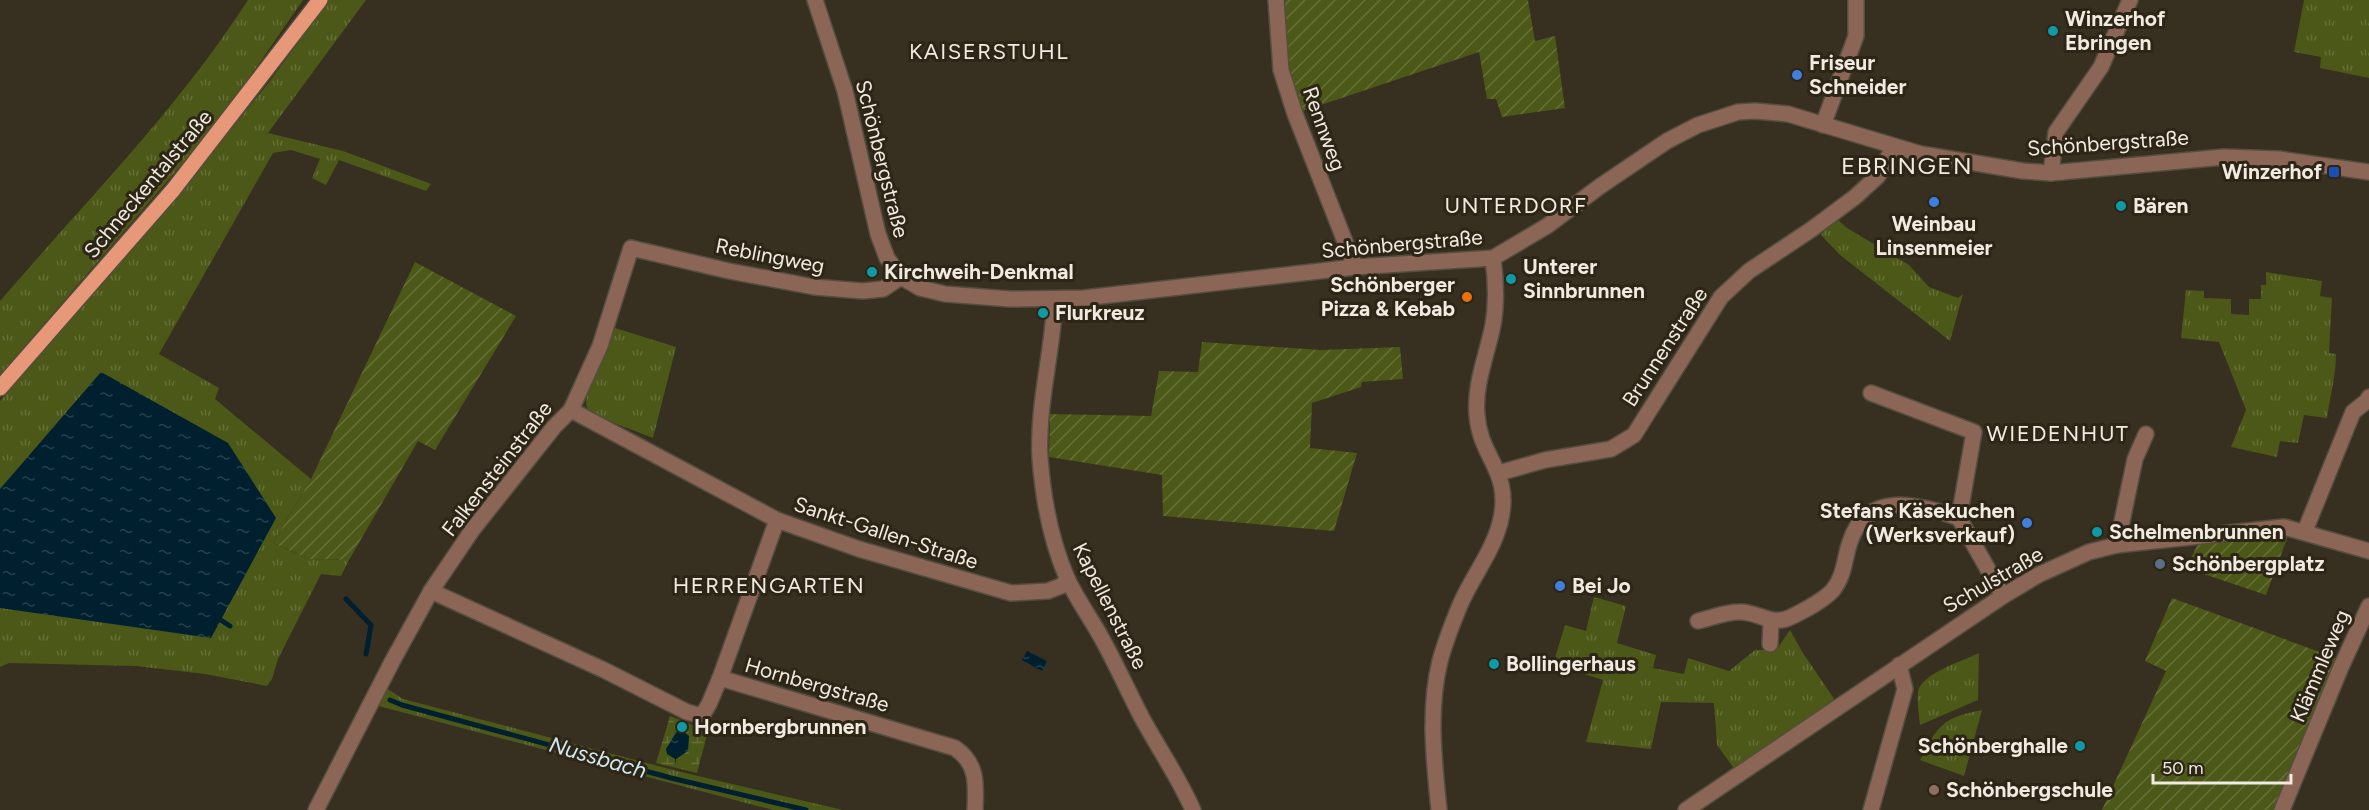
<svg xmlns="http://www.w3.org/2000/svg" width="2369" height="810" font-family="Figtree,sans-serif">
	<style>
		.grass { fill: url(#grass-tufts) }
		.wetland { fill: url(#wetland-marsh) }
		.garden { fill: url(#garden-furrows) }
		.water { fill: url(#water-ripples) }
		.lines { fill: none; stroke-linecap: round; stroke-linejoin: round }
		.stream { stroke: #00202f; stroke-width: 5 }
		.minor-casing { stroke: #554d3e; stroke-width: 18 }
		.primary-casing { stroke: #554d3e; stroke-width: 18 }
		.minor { stroke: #8b6556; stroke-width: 15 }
		.primary { stroke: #e69879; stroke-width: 15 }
		.culture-dot { fill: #0f9aa8; stroke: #2d2515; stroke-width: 2 }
		.shop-dot { fill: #3f7fe0; stroke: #2d2515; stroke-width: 2 }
		.transit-dot { fill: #1a4fb4; stroke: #2d2515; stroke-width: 2 }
		.food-dot { fill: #e8710a; stroke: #2d2515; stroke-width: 2 }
		.service-dot { fill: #5c6f8a; stroke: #2d2515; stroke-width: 2 }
		.education-dot { fill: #8d6e63; stroke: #2d2515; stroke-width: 2 }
		.labels { text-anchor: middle; stroke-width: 6; stroke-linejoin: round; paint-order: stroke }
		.poi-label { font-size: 21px; font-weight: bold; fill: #f0eae0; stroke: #2d2515; text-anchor: start }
		.street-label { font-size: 21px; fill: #f0eae0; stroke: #2d2515 }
		.neighbourhood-label { font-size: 22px; letter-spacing: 1.5px; fill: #f0eae0; stroke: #2d2515 }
		.water-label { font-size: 22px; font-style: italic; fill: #d1e8f5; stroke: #2d2515 }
		.quarter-label { font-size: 24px; letter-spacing: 1.5px; fill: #f0eae0; stroke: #2d2515 }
	</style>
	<defs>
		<pattern id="grass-tufts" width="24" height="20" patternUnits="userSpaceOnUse" patternTransform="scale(1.5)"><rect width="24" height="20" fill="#4b5817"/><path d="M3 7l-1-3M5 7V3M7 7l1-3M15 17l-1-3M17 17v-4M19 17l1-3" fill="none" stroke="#657038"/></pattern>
		<pattern id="wetland-marsh" width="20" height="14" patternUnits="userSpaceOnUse" patternTransform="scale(1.5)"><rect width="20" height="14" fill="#4b5817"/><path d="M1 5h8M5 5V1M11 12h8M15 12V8" fill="none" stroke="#657038"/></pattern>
		<pattern id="garden-furrows" width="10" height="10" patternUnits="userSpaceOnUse" patternTransform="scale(1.5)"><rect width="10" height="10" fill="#4b5817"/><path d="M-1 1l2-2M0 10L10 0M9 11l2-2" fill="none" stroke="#657038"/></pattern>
		<pattern id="water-ripples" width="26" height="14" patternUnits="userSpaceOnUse" patternTransform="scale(1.5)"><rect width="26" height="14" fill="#00202f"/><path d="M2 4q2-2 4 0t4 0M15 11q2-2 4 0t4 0" fill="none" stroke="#26414d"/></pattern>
	</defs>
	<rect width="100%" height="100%" fill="#372f1f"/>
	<g class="grass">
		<path d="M248,0h55l-61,88 -60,76 -182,211v-74c85,-99 177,-191 248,-301z"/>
		<polygon points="329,0 366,0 268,133 343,151 431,184 426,191 339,160 326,185 312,178 320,159 291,150 273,153 159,354 219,388 215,399 311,479 273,543 308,559 349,560 341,576 321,574 278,659 272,679 267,686 205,674 136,666 9,663 0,667 0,401 166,210 270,81"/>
		<polygon points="2304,0 2369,0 2369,78 2320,68 2321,57 2294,52"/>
		<polygon points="1835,217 1847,228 1909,265 1929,287 1958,298 1963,294 1950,341 1840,255 1821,235"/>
		<path d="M2266,272l56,9 -2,15 12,2 -3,55 7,1c0,22 -6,42 -9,64l-23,-3 -6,28 -18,-2 -3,16 -46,-10 15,-37 -27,-68 -38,-4 5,-48 18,1v7l27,1v15l18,1v-16h12v-14h5z"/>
		<polygon points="612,327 676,347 653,438 589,413 586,404 587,396"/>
		<polygon points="1594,597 1626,606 1617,643 1656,655 1653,668 1684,674 1688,658 1729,671 1755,650 1776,650 1790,630 1803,653 1839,706 1738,774 1717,745 1714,703 1661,702 1651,749 1586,742 1603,680 1553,664 1565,625 1586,631"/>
		<path d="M1979,653l-1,47 -58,25c-1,-10 -3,-22 -2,-33 2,-18 45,-31 61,-39z"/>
		<polygon points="380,684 403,699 681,772 843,810 773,810 371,704"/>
		<path d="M1982,710l-18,66 -44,-16c18,-35 22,-42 62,-50z"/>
	</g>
	<polygon class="wetland" points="670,716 708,731 697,773 656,763"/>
	<g class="garden">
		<polygon points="1283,0 1528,0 1535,41 1555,36 1565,108 1502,117 1496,99 1487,99 1479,52 1300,112 1289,71"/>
		<polygon points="415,262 516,316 435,450 418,441 349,560 308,559 273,543 311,479"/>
		<polygon points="1202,342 1321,350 1400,347 1403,379 1362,382 1361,387 1312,403 1310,448 1357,453 1334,531 1163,516 1162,475 1049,457 1050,414 1151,416 1159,371 1198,372"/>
		<polygon points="2288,536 2266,595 2186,568 2198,544"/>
		<polygon points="2172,598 2339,659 2276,810 2102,810 2166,671 2145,661"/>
	</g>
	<g class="water">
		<polygon points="101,372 228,443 276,518 211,638 0,608 0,489"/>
		<polygon points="1027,651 1047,661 1042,671 1022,660"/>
		<polygon points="677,731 683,731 689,736 688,751 676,759 675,766 675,759 667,754 666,749"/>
	</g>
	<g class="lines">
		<g class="stream">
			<polyline points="346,599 371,625 366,654"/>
			<polyline points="216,617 230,626"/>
			<polyline points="390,700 402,705 671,778 806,810"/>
		</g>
		<defs>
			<g id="minor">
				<polyline points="815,0 845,91 878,234 887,258 901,277 920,288 945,294 1010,299 1084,298 1355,267 1493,258 1547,226 1599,187 1667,141 1698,125 1738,112 1755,111 1788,114 1921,154 2023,171 2051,173 2224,157 2279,159 2369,172"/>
				<polyline points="1276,0 1281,70 1295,114 1355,267"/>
				<polyline points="1823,125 1856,36 1856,0"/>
				<polyline points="2051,173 2056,132 2101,67 2130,0"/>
				<path d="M1055,299c-2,53 -18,106 -15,159 3,40 11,83 27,120 9,20 23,39 34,59 15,27 27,54 41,81 17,31 37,60 51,92"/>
				<polyline points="1871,393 1974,432 1959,518 2003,596"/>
				<polyline points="571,410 777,520 859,549 1011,593 1048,591 1061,586 1068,580"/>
				<polyline points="1499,473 1545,460 1611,449 1634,435 1721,297 1749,271 1812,229 1855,197 1878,176 1894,146"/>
				<polyline points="2305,531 2353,412 2367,401 2369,397"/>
				<polyline points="2117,545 2135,459 2146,434"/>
				<polyline points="431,591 604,670 687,712 702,716 709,704 720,678 777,520"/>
				<path d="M1698,621c13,-3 28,-9 41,-9 19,-1 32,15 52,5 14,-7 32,-16 42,-27 12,-15 11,-31 17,-48 17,-53 70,-37 109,-24"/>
				<polyline points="1770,644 1771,622"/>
				<path d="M720,678l235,70c23,16 21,36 20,62"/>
				<polyline points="316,810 393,660 431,591 473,529 554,427 571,410 600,346 631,248 729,271 814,287 863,291 883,289 901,277"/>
				<path d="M1439,810c-5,-49 -11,-101 1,-149 5,-19 13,-39 20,-56 12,-28 32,-52 40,-82 13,-52 -20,-64 -23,-108 -3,-30 10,-60 16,-90 4,-23 3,-44 0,-67"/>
				<polyline points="1686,810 2003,596 2038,575 2089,552 2117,545 2284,527 2369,551"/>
				<polyline points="1871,810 1905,689 1899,665"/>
				<polyline points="2282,810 2341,667 2369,606"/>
			</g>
			<polyline id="primary" points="0,388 173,190 320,0"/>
		</defs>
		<use href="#minor" class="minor-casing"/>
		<use href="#primary" class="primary-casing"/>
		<use href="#minor" class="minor"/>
		<use href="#primary" class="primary"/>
	</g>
	<g class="culture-dot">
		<circle cx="2053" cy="31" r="6"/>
		<circle cx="2121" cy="206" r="6"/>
		<circle cx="872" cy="272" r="6"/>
		<circle cx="1511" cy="279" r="6"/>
		<circle cx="1043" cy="313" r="6"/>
		<circle cx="2097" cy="532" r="6"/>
		<circle cx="1494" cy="664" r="6"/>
		<circle cx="682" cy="727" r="6"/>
		<circle cx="2080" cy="746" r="6"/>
	</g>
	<g class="shop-dot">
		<circle cx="1797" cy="75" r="6"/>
		<circle cx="1934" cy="202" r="6"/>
		<circle cx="2027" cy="523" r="6"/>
		<circle cx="1560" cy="586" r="6"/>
	</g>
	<rect class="transit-dot" x="2328" y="166" width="12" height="12" rx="3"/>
	<circle class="food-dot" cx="1467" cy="297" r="6"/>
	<circle class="service-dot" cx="2160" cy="564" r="6"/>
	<circle class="education-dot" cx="1934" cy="790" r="6"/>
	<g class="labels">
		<g class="poi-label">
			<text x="2065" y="26">Winzerhof<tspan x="2065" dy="24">Ebringen</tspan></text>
			<text x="1809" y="70">Friseur<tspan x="1809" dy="24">Schneider</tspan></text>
			<text x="2322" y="179" text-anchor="end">Winzerhof</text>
			<text x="2133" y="213">Bären</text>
			<text x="1934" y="231" text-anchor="middle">Weinbau<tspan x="1934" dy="24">Linsenmeier</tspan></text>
			<text x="1523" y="274">Unterer<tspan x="1523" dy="24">Sinnbrunnen</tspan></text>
			<text x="884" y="279">Kirchweih-Denkmal</text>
			<text x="1455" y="292" text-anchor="end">Schönberger<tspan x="1455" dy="24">Pizza &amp; Kebab</tspan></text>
			<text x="1055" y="320">Flurkreuz</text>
			<text x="2015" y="518" text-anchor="end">Stefans Käsekuchen<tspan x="2015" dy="24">(Werksverkauf)</tspan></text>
			<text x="2109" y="539">Schelmenbrunnen</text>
			<text x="2172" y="571">Schönbergplatz</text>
			<text x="1572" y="593">Bei Jo</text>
			<text x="1506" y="671">Bollingerhaus</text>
			<text x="694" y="734">Hornbergbrunnen</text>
			<text x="2068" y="753" text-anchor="end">Schönberghalle</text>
			<text x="1946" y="797">Schönbergschule</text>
		</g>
		<g class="street-label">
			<text transform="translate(1324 129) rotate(70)" y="7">Rennweg</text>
			<text transform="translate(2108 143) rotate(-4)" y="7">Schönbergstraße</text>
			<text transform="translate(882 159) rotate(76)" y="7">Schönbergstraße</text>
			<text transform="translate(148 184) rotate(-50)" y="7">Schneckentalstraße</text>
			<text transform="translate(1402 244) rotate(-5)" y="7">Schönbergstraße</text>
			<text transform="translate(770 256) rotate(11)" y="7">Reblingweg</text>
			<text transform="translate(1665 347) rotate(-57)" y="7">Brunnenstraße</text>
			<text transform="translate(497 469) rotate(-52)" y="7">Falkensteinstraße</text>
			<text transform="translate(886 533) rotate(18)" y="7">Sankt-Gallen-Straße</text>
			<text transform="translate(1993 580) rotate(-30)" y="7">Schulstraße</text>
			<text transform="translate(1110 606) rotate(63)" y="7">Kapellenstraße</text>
			<text transform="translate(2320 666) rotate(-67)" y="7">Klämmleweg</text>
			<text transform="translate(817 685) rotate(16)" y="7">Hornbergstraße</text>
		</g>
		<g class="neighbourhood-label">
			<text x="989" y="59">KAISERSTUHL</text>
			<text x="1516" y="213">UNTERDORF</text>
			<text x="2058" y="441">WIEDENHUT</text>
			<text x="769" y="593">HERRENGARTEN</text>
		</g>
		<g class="water-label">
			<text transform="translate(598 757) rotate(16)" y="8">Nussbach</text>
		</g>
		<g class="quarter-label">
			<text x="1907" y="174">EBRINGEN</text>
		</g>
	</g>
	<path d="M2153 774v9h138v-9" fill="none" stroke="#f0eae0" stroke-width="3"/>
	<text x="2162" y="774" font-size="18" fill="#f0eae0" stroke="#2d2515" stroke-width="4.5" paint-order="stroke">50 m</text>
</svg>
